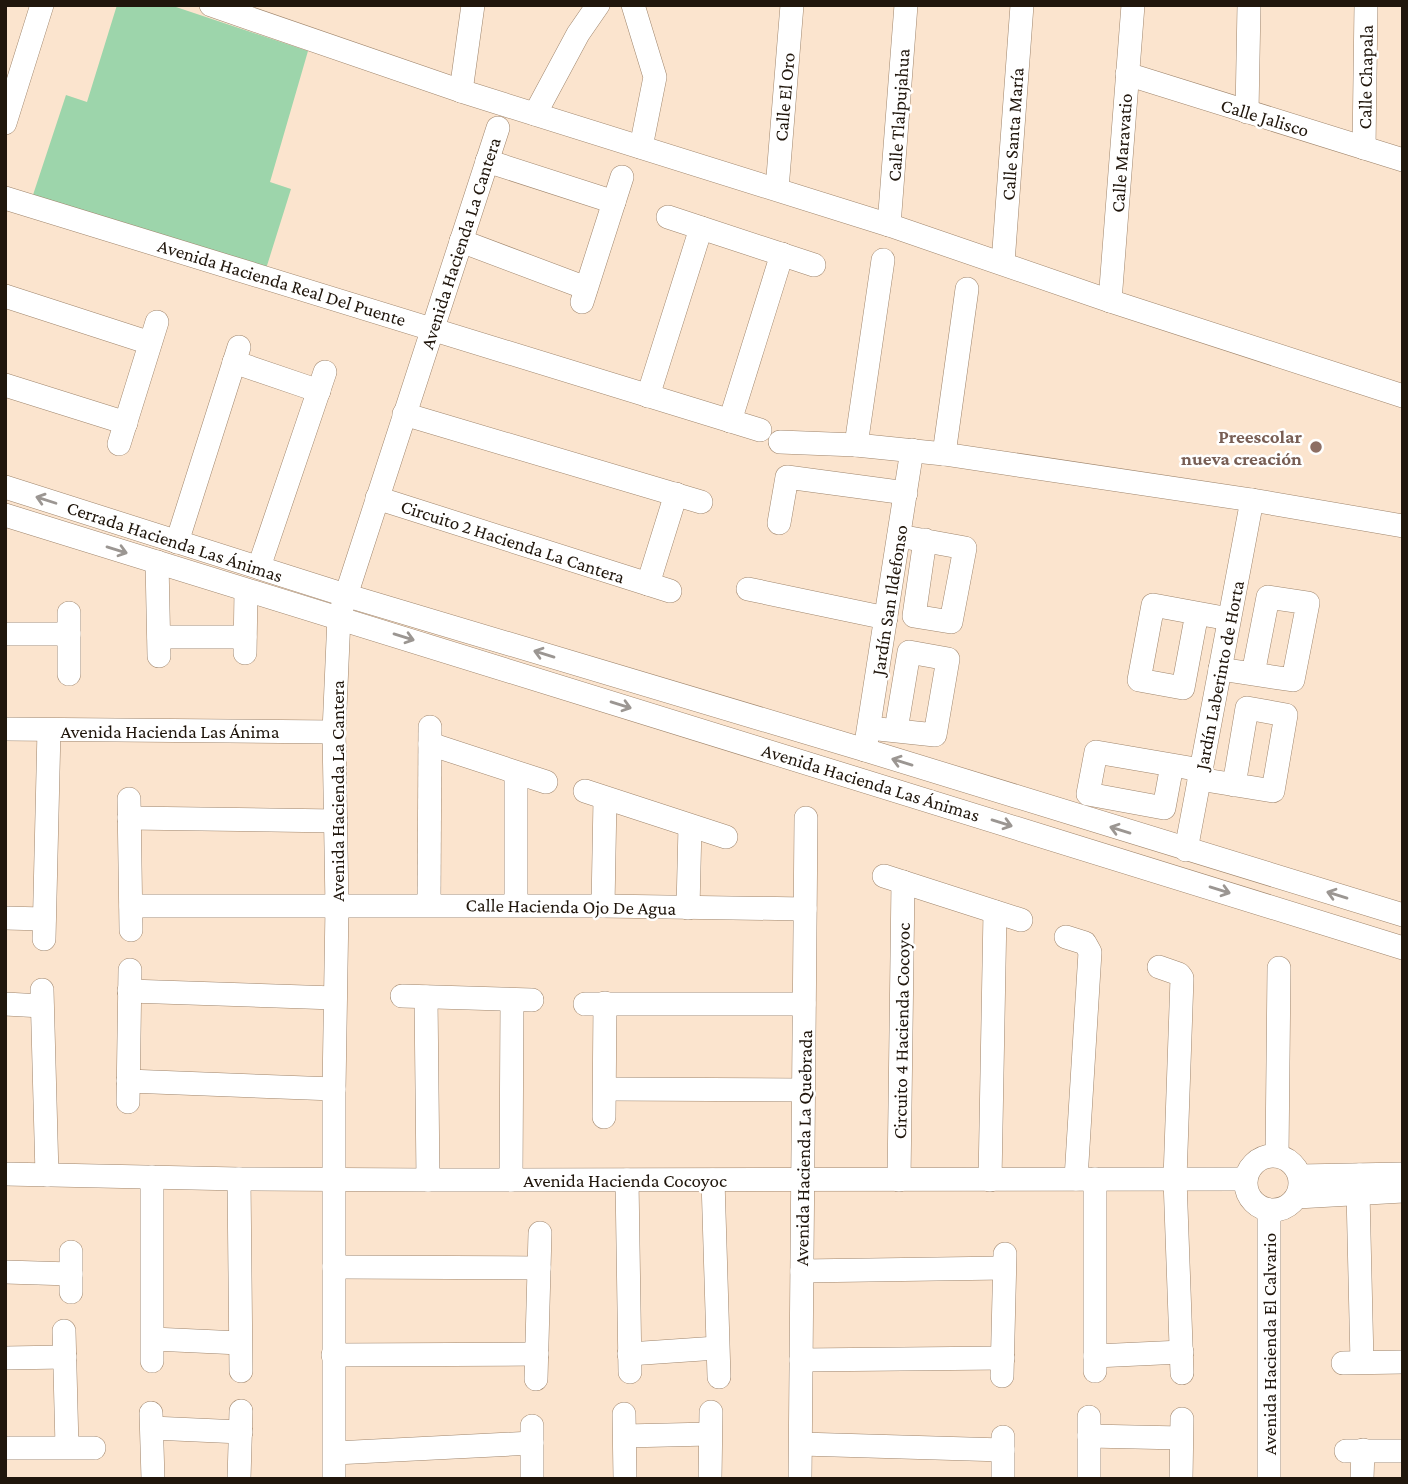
<svg xmlns="http://www.w3.org/2000/svg" width="1408" height="1484" font-family="'Crimson Pro',serif">
	<style>
		.green { fill: #9dd5ab }
		.lines { fill: none; stroke-linecap: round; stroke-linejoin: round }
		.minor-casing { stroke: #9f856c; stroke-width: 24 }
		.minor { stroke: #fff; stroke-width: 23 }
		.oneway { stroke: #9b9692 }
		.education-dot { fill: #8d6e63; stroke: #fff; stroke-width: 2.5 }
		.labels { text-anchor: middle; stroke-width: 5; stroke-linejoin: round; paint-order: stroke }
		.street-label { font-size: 19px; fill: #20160c; stroke: #fff }
		.education-label { font-size: 19px; font-weight: bold; fill: #785e54; stroke: #fff; text-anchor: end }
	</style>
	<rect width="100%" height="100%" fill="#fbe4ce"/>
	<polygon class="green" points="117,5 170,5 308,51 270,182 291,189 265,272 31,201 66,95 87,102"/>
	<g class="lines">
		<defs>
			<g id="minor">
				<polyline points="211,5 461,91 889,225 1110,301 1403,396"/>
				<polyline points="633,5 655,77 641,147"/>
				<polyline points="1127,74 1403,160"/>
				<polyline points="461,91 473,5"/>
				<polyline points="1247,112 1249,5"/>
				<polyline points="535,114 578,34 598,5"/>
				<polyline points="5,123 42,5"/>
				<polyline points="1364,148 1366,5"/>
				<polyline points="487,161 614,202"/>
				<polyline points="777,189 792,5"/>
				<polyline points="5,198 760,430"/>
				<polyline points="668,217 814,265"/>
				<polyline points="889,225 906,5"/>
				<polyline points="461,241 586,288"/>
				<polyline points="1003,263 1022,5"/>
				<polyline points="5,296 150,343"/>
				<polyline points="1110,301 1133,5"/>
				<polyline points="582,302 622,177"/>
				<polyline points="234,362 319,391"/>
				<polyline points="5,385 126,423"/>
				<polyline points="648,396 701,228"/>
				<polyline points="404,414 701,502"/>
				<polyline points="730,421 782,254"/>
				<polyline points="780,442 856,445 944,454 1252,500 1403,526"/>
				<polyline points="119,444 157,322"/>
				<polyline points="856,445 883,260"/>
				<polyline points="944,454 967,289"/>
				<polyline points="5,487 345,595 865,750 1403,915"/>
				<polyline points="377,498 670,591"/>
				<polyline points="5,515 1403,948"/>
				<polyline points="779,523 787,477 906,493"/>
				<polyline points="899,536 965,548 951,622 914,616 925,540"/>
				<polyline points="177,542 239,347"/>
				<polyline points="157,562 159,656"/>
				<polyline points="259,567 325,372"/>
				<polyline points="648,584 676,494"/>
				<polyline points="748,589 886,618"/>
				<polyline points="69,613 69,674"/>
				<polyline points="1197,613 1183,688 1139,680 1153,605 1229,619"/>
				<polyline points="5,634 69,634"/>
				<polyline points="159,637 245,637"/>
				<polyline points="245,653 246,591"/>
				<polyline points="1220,669 1293,680 1308,603 1268,597 1253,674"/>
				<polyline points="869,728 935,735 948,659 909,652 896,730"/>
				<polyline points="5,729 334,732"/>
				<polyline points="430,744 546,782"/>
				<polyline points="865,750 912,450"/>
				<polyline points="1172,765 1164,808 1088,794 1096,752 1201,770"/>
				<polyline points="516,773 516,905"/>
				<polyline points="1199,779 1273,791 1286,715 1247,708 1234,785"/>
				<polyline points="585,791 726,837"/>
				<polyline points="129,799 131,930"/>
				<polyline points="129,818 336,821"/>
				<polyline points="1186,850 1252,500"/>
				<polyline points="884,876 1021,920"/>
				<polyline points="429,905 430,727"/>
				<polyline points="131,906 603,906 805,909"/>
				<polyline points="603,906 605,799"/>
				<polyline points="688,908 690,826"/>
				<polyline points="5,918 44,919"/>
				<polyline points="1066,937 1085,943 1090,952 1076,1179"/>
				<polyline points="44,939 49,730"/>
				<polyline points="1159,967 1179,974 1182,978 1175,1179 1182,1373"/>
				<polyline points="42,990 47,1175"/>
				<polyline points="129,991 335,998"/>
				<polyline points="402,996 532,1000"/>
				<polyline points="426,997 428,1180"/>
				<polyline points="5,1004 42,1006"/>
				<polyline points="585,1004 804,1004"/>
				<polyline points="128,1081 334,1089"/>
				<polyline points="605,1089 803,1090"/>
				<polyline points="128,1102 130,970"/>
				<polyline points="604,1117 605,1003"/>
				<circle cx="1273" cy="1183" r="27"/>
				<polyline points="1277,1156 1279,968"/>
				<polyline points="5,1174 239,1179 428,1180 1246,1179"/>
				<polyline points="1359,1175 1358,1192 1362,1362"/>
				<polyline points="1300,1176 1403,1174"/>
				<polyline points="239,1179 241,1371"/>
				<polyline points="1095,1179 1095,1371"/>
				<polyline points="511,1180 512,1000"/>
				<polyline points="627,1180 630,1372"/>
				<polyline points="713,1180 719,1377"/>
				<polyline points="899,1180 903,882"/>
				<polyline points="990,1180 995,912"/>
				<polyline points="1297,1197 1403,1191"/>
				<polyline points="334,1267 539,1268"/>
				<polyline points="802,1271 1004,1268"/>
				<polyline points="5,1272 71,1274"/>
				<polyline points="71,1292 71,1252"/>
				<polyline points="64,1331 67,1447"/>
				<polyline points="153,1339 240,1343"/>
				<polyline points="629,1354 717,1348"/>
				<polyline points="333,1355 537,1354"/>
				<polyline points="1095,1356 1182,1352"/>
				<polyline points="5,1358 65,1357"/>
				<polyline points="801,1360 1003,1358"/>
				<polyline points="152,1361 152,1177"/>
				<polyline points="1343,1363 1403,1362"/>
				<polyline points="1002,1376 1005,1254"/>
				<polyline points="536,1379 540,1233"/>
				<polyline points="151,1413 153,1479"/>
				<polyline points="624,1414 625,1479"/>
				<polyline points="1089,1417 1089,1479"/>
				<polyline points="532,1426 532,1479"/>
				<polyline points="152,1428 241,1432"/>
				<polyline points="625,1436 710,1434"/>
				<polyline points="1089,1436 1181,1438"/>
				<polyline points="801,1444 1003,1450"/>
				<polyline points="5,1448 94,1448"/>
				<polyline points="1346,1451 1403,1451"/>
				<polyline points="335,1453 532,1443"/>
				<polyline points="239,1479 241,1411"/>
				<polyline points="334,1479 334,1089 337,907 334,732 339,617 498,128"/>
				<polyline points="710,1479 711,1412"/>
				<polyline points="800,1479 806,818"/>
				<polyline points="1003,1479 1003,1437"/>
				<polyline points="1181,1479 1182,1419"/>
				<polyline points="1269,1479 1269,1210"/>
				<polyline points="1362,1479 1363,1450"/>
			</g>
		</defs>
		<use href="#minor" class="minor-casing"/>
		<use href="#minor" class="minor"/>
	</g>
	<defs><path id="oneway-shaft" d="M-6 0H5M1.5-3L5.5 0L1.5 3" fill="none" stroke-width="1.6" stroke-linecap="round" stroke-linejoin="round" transform="scale(1.75)"/></defs>
	<g class="oneway">
		<use href="#oneway-shaft" transform="translate(46 500) rotate(-162)"/>
		<use href="#oneway-shaft" transform="translate(117 550) rotate(17)"/>
		<use href="#oneway-shaft" transform="translate(404 637) rotate(17)"/>
		<use href="#oneway-shaft" transform="translate(544 654) rotate(-163)"/>
		<use href="#oneway-shaft" transform="translate(621 705) rotate(17)"/>
		<use href="#oneway-shaft" transform="translate(902 762) rotate(-163)"/>
		<use href="#oneway-shaft" transform="translate(1002 823) rotate(17)"/>
		<use href="#oneway-shaft" transform="translate(1120 830) rotate(-163)"/>
		<use href="#oneway-shaft" transform="translate(1220 890) rotate(17)"/>
		<use href="#oneway-shaft" transform="translate(1337 895) rotate(-163)"/>
	</g>
	<circle class="education-dot" cx="1316" cy="447" r="7"/>
	<g class="labels">
		<g class="street-label">
			<text transform="translate(1365 77) rotate(-89)" y="7">Calle Chapala</text>
			<text transform="translate(784 97) rotate(-85)" y="7">Calle El Oro</text>
			<text transform="translate(898 115) rotate(-86)" y="7">Calle Tlalpujahua</text>
			<text transform="translate(1265 117) rotate(17)" y="7">Calle Jalisco</text>
			<text transform="translate(1012 134) rotate(-86)" y="7">Calle Santa María</text>
			<text transform="translate(1121 153) rotate(-86)" y="7">Calle Maravatio</text>
			<text transform="translate(460 243) rotate(-72)" y="7">Avenida Hacienda La Cantera</text>
			<text transform="translate(282 282) rotate(17)" y="7">Avenida Hacienda Real Del Puente</text>
			<text transform="translate(175 541) rotate(18)" y="7">Cerrada Hacienda Las Ánimas</text>
			<text transform="translate(513 541) rotate(18)" y="7">Circuito 2 Hacienda La Cantera</text>
			<text transform="translate(889 600) rotate(-81)" y="7">Jardín San Ildefonso</text>
			<text transform="translate(1219 675) rotate(-79)" y="7">Jardín Laberinto de Horta</text>
			<text x="170" y="738">Avenida Hacienda Las Ánima</text>
			<text transform="translate(871 782) rotate(17)" y="7">Avenida Hacienda Las Ánimas</text>
			<text transform="translate(337 791) rotate(-90)" y="7">Avenida Hacienda La Cantera</text>
			<text transform="translate(571 906) rotate(1)" y="7">Calle Hacienda Ojo De Agua</text>
			<text transform="translate(901 1031) rotate(-89)" y="7">Circuito 4 Hacienda Cocoyoc</text>
			<text transform="translate(803 1148) rotate(-89)" y="7">Avenida Hacienda La Quebrada</text>
			<text x="625" y="1187">Avenida Hacienda Cocoyoc</text>
			<text transform="translate(1269 1344) rotate(-90)" y="7">Avenida Hacienda El Calvario</text>
		</g>
		<g class="education-label">
			<text x="1302" y="443">Preescolar<tspan x="1302" dy="22">nueva creación</tspan></text>
		</g>
	</g>
	<rect width="1408" height="1484" fill="none" stroke="#20160c" stroke-width="14"/>
</svg>
